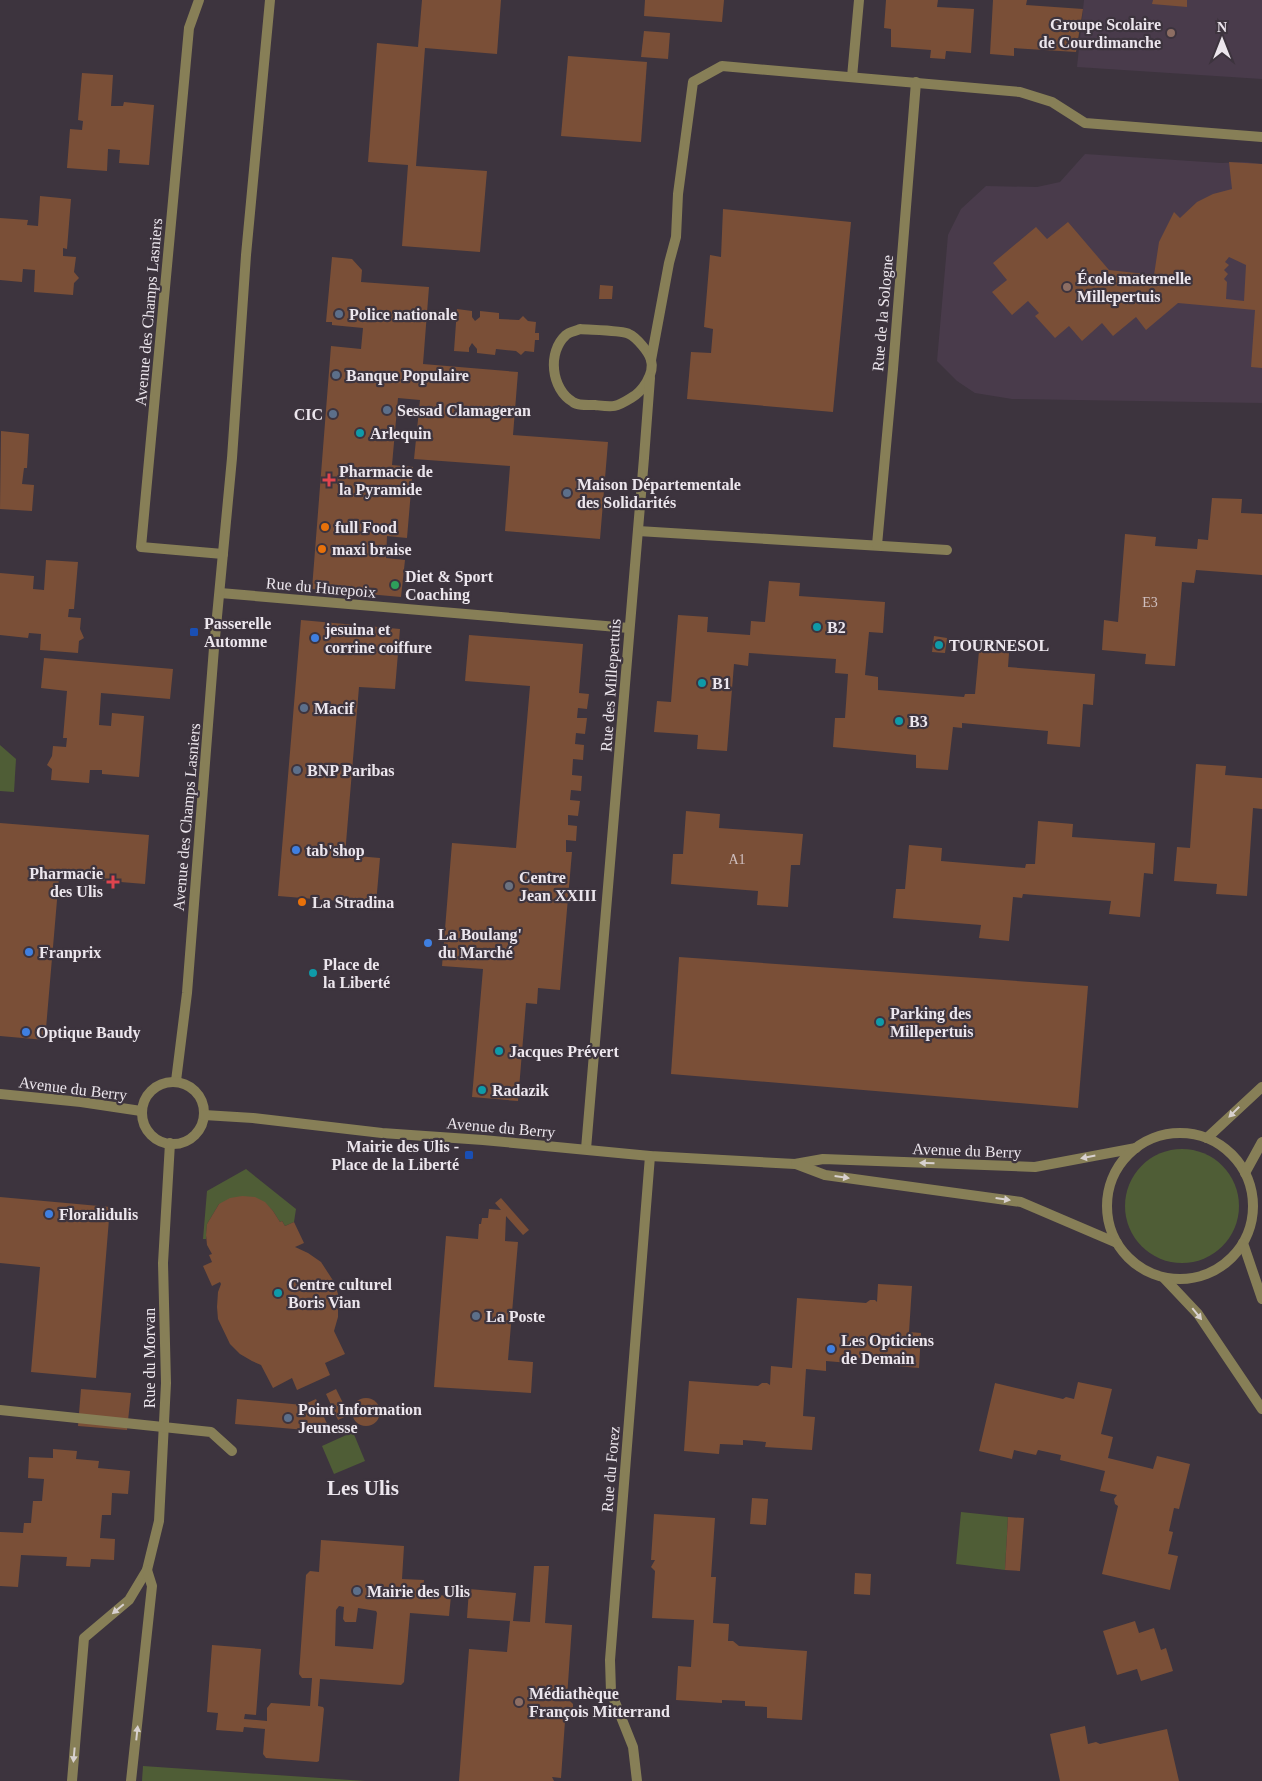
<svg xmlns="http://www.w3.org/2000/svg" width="1262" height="1781" font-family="'Times New Roman',serif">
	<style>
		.built { fill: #493b4b }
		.green { fill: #4f5d36 }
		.building { fill: #7a4f37; fill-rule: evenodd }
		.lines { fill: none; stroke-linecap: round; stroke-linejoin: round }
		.minor { stroke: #877f57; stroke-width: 10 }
		.tertiary { stroke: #877f57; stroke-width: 10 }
		.pedestrian-bridge { stroke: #877f57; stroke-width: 10 }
		.oneway { fill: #d8d1cf }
		.education-dot { fill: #8d6e63; stroke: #3d343e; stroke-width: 2 }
		.service-dot { fill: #5c6f8a; stroke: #3d343e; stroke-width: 2 }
		.culture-dot { fill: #0f9aa8; stroke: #3d343e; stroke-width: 2 }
		.health-dot { fill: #e0444e; stroke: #3d343e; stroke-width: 2 }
		.food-dot { fill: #e8710a; stroke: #3d343e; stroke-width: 2 }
		.leisure-dot { fill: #2e9e5b; stroke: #3d343e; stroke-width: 2 }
		.transit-dot { fill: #1a4fb4; stroke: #3d343e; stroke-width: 2 }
		.shop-dot { fill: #3f7fe0; stroke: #3d343e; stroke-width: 2 }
		.worship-dot { fill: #6b7280; stroke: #3d343e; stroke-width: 2 }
		.labels { text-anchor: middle; stroke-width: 4.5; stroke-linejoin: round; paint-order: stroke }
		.number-label { font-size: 14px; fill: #d0c0c0 }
		.poi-label { font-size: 16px; font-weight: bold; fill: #ece6ed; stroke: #3d343e; text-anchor: start }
		.street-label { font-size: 16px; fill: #ece6ed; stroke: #3d343e }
		.district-label { font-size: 21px; font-weight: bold; fill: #ece6ed; stroke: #3d343e }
	</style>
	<rect width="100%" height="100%" fill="#3d343e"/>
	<g class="built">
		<polygon points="1084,0 1262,0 1262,79 1077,67"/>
		<polygon points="1085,154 1221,163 1245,162 1262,164 1262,403 1012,399 975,393 957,381 937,361 948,235 961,209 986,186 1037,187 1060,182"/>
	</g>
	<g class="green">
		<polygon points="0,745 16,759 14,792 0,791"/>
		<circle cx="1182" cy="1206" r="57"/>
		<polygon points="246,1169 296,1209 294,1222 285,1226 282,1221 280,1222 273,1211 264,1202 219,1204 207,1224 206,1239 203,1239 207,1191"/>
		<polygon points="353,1432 365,1461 334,1474 322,1446"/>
		<polygon points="961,1512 1008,1517 1005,1570 956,1564"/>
		<polygon points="143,1766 365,1781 142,1781"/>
	</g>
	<g class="building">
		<polygon points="422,0 501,0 497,54 425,48 416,166 487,171 480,252 402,246 408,165 368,162 377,43 418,47"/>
		<polygon points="645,0 724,0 722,22 644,16"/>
		<polygon points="886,0 938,0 937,7 974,9 971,53 946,51 945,59 930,58 931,50 891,47 891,29 884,28"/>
		<polygon points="993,0 1027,0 1026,5 1083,9 1076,52 1014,48 1014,56 990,54"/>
		<polygon points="1153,0 1187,0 1187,7 1152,4"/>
		<polygon points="644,31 670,33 668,59 641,57"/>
		<polygon points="568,56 647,62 641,142 561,136"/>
		<polygon points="82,73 113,75 111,106 123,106 124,102 154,105 149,165 119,163 120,150 108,149 107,171 67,168 70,129 82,130 83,121 78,120"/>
		<path d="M1229,162l33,2v204l-11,-1 4,-57 -77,-7 -32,27 -10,-13 -23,19 -11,-13 -20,18 -13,-15 -14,12 -20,-22 4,-3 -11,-12 -16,14 -20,-23 15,-12 -14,-17 43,-36 11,12 21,-17 41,48 45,5 5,-33 15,-30 6,6 17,-16 16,-8 19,-5zM1229,257l17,8 -2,36 -18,-2 1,-17 -3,-3 4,-5 -4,-4 5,-5 -4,-3z"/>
		<polygon points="40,196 71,199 67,249 63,248 63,256 76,257 74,272 79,278 74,283 73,295 34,292 35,270 23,269 22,282 0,280 0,218 28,220 27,225 38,226"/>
		<polygon points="723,209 851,222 833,412 687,399 691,352 711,353 713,329 704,327 710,255 721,257"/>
		<polygon points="332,257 352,259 362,270 361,282 429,287 423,364 518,372 513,435 608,442 600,539 505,531 510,466 414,459 420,400 398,398 392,465 413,467 407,538 387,536 386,558 405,560 401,597 312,589 331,346 361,349 363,328 332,325 332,322 326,322"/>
		<polygon points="600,285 613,286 612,299 599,299"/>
		<polygon points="457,309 472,311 472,317 475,321 480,317 480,311 499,313 499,319 519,320 523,316 528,321 536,322 535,333 539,333 539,340 535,340 534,352 525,351 521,355 516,351 496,349 495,355 477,353 477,349 472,343 469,348 469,352 454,351"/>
		<polygon points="1,431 29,434 27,468 24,468 22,484 34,485 32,511 0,509"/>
		<polygon points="1212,498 1242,499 1241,513 1262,514 1262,575 1196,570 1194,583 1182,582 1175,666 1145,664 1146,654 1102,650 1104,620 1118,622 1125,534 1156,537 1155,546 1197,549 1198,539 1208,540"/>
		<polygon points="46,560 78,562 74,609 69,609 68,617 81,618 80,629 84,638 79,641 78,653 40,650 41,634 29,633 28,638 0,635 0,573 34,576 33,589 44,590"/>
		<polygon points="769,581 800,583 799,596 885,602 883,633 869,632 865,675 878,677 878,690 964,697 965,694 975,694 979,651 1009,653 1008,667 1095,674 1093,705 1083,704 1080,747 1047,744 1048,731 962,723 962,728 953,727 948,770 916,768 916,755 833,747 835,718 845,718 848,674 835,673 836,659 749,653 748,666 734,664 727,751 697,749 698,735 654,732 657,701 671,702 678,615 708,617 707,632 750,635 751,621 765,622"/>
		<polygon points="301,620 400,629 395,689 359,687 345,855 380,858 376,904 278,896"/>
		<polygon points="469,635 583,644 579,693 589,694 587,709 578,708 577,718 587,718 585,734 576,733 575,744 584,745 583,760 573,759 572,775 582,776 581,791 571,790 570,800 580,801 578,816 568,815 568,825 577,826 576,841 566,840 566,852 572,852 560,990 538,988 537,1004 526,1003 518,1101 472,1097 483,969 442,966 452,843 516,848 530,686 465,681"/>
		<polygon points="934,636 947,638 945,653 932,652"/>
		<polygon points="44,658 173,669 170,699 101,693 99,725 111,726 112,713 144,716 139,777 102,774 102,770 90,770 89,783 51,780 52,769 47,765 52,756 53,746 66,747 67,738 63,738 67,691 41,688"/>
		<polygon points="1196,764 1226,766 1225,775 1262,778 1262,809 1253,808 1247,896 1216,894 1217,884 1174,881 1177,847 1190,848"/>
		<polygon points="686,811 720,814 719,828 803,834 800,865 791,865 788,907 757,905 758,891 671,884 673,854 683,854"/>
		<polygon points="1038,821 1073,824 1072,837 1155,843 1153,874 1144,873 1140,917 1109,914 1111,901 1023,894 1022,898 1013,897 1009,941 979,938 981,925 893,918 896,889 905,889 909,845 942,848 941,861 1025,868 1026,864 1035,864"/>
		<polygon points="0,823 149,835 145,884 59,877 45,1040 0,1036"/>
		<polygon points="679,957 1088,986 1078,1108 671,1074"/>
		<polygon points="242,1196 255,1197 265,1202 273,1211 280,1222 282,1221 285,1226 294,1222 304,1243 295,1247 308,1253 321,1262 334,1282 338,1294 338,1317 334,1331 345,1354 325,1363 330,1375 297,1390 292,1378 273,1388 261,1365 252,1361 240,1354 230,1344 218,1319 217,1307 218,1292 221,1284 220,1282 212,1286 203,1266 212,1262 209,1255 212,1254 207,1245 206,1235 207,1224 219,1204 230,1198"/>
		<polygon points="0,1197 110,1207 96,1378 31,1372 40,1267 0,1263"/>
		<polygon points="501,1198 529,1230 523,1235 506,1216 505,1241 518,1242 508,1360 533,1362 531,1393 434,1387 446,1236 478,1239 479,1224 481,1224 482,1218 488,1218 489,1209 501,1210 495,1203"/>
		<polygon points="878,1284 912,1286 909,1332 921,1333 919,1368 872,1364 873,1359 850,1357 849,1363 826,1361 826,1371 806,1369 803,1416 815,1417 812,1450 765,1447 766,1442 743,1440 743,1445 720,1444 719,1454 684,1451 689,1381 758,1386 762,1383 767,1383 770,1385 771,1366 792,1368 797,1298 866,1303 870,1300 875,1300 877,1302"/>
		<polygon points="1078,1382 1112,1389 1101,1434 1113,1437 1108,1458 1153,1469 1157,1456 1190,1464 1179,1509 1174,1508 1169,1531 1173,1532 1168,1554 1178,1556 1170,1590 1102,1574 1118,1506 1115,1504 1114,1499 1117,1495 1100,1491 1105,1471 1060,1460 1061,1455 1038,1450 1036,1455 1014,1450 1012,1459 979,1451 995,1383 1063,1399 1066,1397 1074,1399"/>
		<polygon points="81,1389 131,1393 127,1430 78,1426"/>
		<polygon points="336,1389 349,1415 338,1420 326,1394"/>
		<circle cx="366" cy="1412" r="14"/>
		<polygon points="237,1399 303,1405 316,1399 328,1426 317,1431 235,1424"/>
		<polygon points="53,1449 77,1451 76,1459 99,1461 98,1468 130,1471 128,1494 112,1493 111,1515 102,1515 100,1538 115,1539 114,1560 91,1559 90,1567 66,1566 67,1557 21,1555 18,1587 0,1586 0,1532 23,1533 24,1523 31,1523 33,1501 42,1501 44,1479 28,1478 29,1457 53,1458"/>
		<polygon points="752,1498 768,1499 766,1525 750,1524"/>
		<polygon points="654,1514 715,1518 711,1577 716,1577 713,1623 729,1624 728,1641 733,1641 739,1646 807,1651 802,1720 767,1718 767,1707 745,1706 745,1701 722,1700 722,1703 676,1700 678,1666 691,1667 694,1620 652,1618 655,1571 651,1567 655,1560 651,1560"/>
		<polygon points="1008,1517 1024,1518 1020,1571 1005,1570"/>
		<path d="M321,1540l83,6 -2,33 22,1 -1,14 28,2 -2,20 -39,-3 -6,69 -3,3 -81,-6 -2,27 5,1 1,2 -5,52 -2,1 -51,-4 -3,-4 2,-25 -21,-2 -1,5 -27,-2 2,-17 -11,-1 5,-67 49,4 -5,66 -11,-1 -1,5 23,2v-13l4,-5 39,3 2,-28h-10l-3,-4 7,-99 4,-4 9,1zM339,1606l5,1 -1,12 2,3h11l2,-14 18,3 1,2 -4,36 -38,-3 1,-36z"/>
		<polygon points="534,1566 549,1566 545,1623 572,1625 567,1698 573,1704 573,1711 571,1717 565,1721 561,1778 552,1777 554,1781 459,1781 469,1649 507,1652 510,1621 467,1618 469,1589 516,1593 513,1621 530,1622"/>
		<polygon points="855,1573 871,1574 870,1595 854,1594"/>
		<polygon points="1135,1621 1139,1633 1154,1628 1161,1650 1166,1648 1173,1671 1141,1681 1137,1669 1117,1675 1103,1631"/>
		<polygon points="1085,1726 1088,1744 1096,1742 1100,1744 1167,1729 1179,1781 1060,1781 1050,1734"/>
	</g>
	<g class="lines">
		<g class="minor">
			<polyline points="199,0 189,28 141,547 223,554"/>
			<polyline points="852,77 859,0"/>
			<path d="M580,329c10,1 42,1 49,5 7,3 20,18 22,26 4,14 -9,32 -20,38 -16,10 -18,9 -36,7 -7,0 -17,1 -22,-3 -22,-13 -26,-50 -7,-67 3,-3 10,-4 14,-6z"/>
			<polyline points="651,360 669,263 676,237 678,194 693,82 722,66 1020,92 1052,102 1085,123 1262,137"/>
			<polyline points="638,531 947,550"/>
			<polyline points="877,545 893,369 916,82"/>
			<polyline points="220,593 629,628"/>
			<polyline points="586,1149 644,458 650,378"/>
			<polyline points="72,1781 84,1638 129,1600 147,1570 159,1521 166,1383 163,1263 170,1143"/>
			<polyline points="131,1781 152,1586 147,1570"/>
			<polyline points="637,1781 633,1747 611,1692 610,1660 650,1156"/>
		</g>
		<g class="tertiary">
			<polyline points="176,1081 187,993 214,648 232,458 246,255 270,0"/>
			<circle cx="173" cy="1113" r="31"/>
			<polyline points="0,1094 81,1102 141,1111"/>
			<polyline points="204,1115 253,1118 382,1133 483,1140 650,1156 795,1164 823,1159 1035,1167 1136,1148"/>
			<circle cx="1180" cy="1206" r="73"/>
			<polyline points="1207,1138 1262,1087"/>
			<polyline points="796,1164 825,1175 1021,1202 1117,1243"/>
			<polyline points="1245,1173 1262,1142"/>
			<polyline points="1243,1243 1262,1299"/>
			<polyline points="1164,1278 1198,1314 1262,1409"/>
		</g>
		<polyline class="pedestrian-bridge" points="0,1410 211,1432 232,1451"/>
	</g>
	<defs><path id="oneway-solid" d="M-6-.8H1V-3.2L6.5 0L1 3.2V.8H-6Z" transform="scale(1.25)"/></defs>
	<g class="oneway">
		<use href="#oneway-solid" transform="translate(1234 1112) rotate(135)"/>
		<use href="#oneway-solid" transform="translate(1088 1157) rotate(169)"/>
		<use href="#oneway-solid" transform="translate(927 1163) rotate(-178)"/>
		<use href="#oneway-solid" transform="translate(842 1177) rotate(8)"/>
		<use href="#oneway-solid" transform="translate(1003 1199) rotate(8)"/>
		<use href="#oneway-solid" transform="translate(1197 1314) rotate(51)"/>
		<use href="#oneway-solid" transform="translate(118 1609) rotate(140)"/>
		<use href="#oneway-solid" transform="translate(137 1733) rotate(-84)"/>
		<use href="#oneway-solid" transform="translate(74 1755) rotate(95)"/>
	</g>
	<g class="education-dot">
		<circle cx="1171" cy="33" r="5"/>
		<circle cx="1067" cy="287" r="5"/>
		<circle cx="519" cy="1702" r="5"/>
	</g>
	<g class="service-dot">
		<circle cx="339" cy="314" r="5"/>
		<circle cx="336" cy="375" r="5"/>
		<circle cx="387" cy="410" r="5"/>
		<circle cx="333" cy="414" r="5"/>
		<circle cx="567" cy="493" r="5"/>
		<circle cx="304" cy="708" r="5"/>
		<circle cx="297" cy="770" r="5"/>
		<circle cx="476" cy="1316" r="5"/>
		<circle cx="288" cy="1418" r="5"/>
		<circle cx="357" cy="1591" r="5"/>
	</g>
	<g class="culture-dot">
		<circle cx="360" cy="433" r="5"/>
		<circle cx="817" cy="627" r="5"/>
		<circle cx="939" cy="645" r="5"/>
		<circle cx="702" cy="683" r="5"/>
		<circle cx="899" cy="721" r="5"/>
		<circle cx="313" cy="973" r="5"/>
		<circle cx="880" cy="1022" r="5"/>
		<circle cx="499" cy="1051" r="5"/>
		<circle cx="482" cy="1090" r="5"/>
		<circle cx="278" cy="1293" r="5"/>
	</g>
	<g class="health-dot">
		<path d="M326.5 472.5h5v5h5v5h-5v5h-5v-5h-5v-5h5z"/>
		<path d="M110.5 874.5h5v5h5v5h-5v5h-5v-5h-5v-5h5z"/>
	</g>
	<g class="food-dot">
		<circle cx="325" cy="527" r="5"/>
		<circle cx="322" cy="549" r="5"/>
		<circle cx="302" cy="902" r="5"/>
	</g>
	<circle class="leisure-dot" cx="395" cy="585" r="5"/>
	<g class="transit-dot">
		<rect x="189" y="627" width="10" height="10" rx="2.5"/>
		<rect x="464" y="1150" width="10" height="10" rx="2.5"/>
	</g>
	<g class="shop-dot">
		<circle cx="315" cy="638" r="5"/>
		<circle cx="296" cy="850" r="5"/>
		<circle cx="428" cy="943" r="5"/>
		<circle cx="29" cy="952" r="5"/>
		<circle cx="26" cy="1032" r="5"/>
		<circle cx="49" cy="1214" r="5"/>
		<circle cx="831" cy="1349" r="5"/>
	</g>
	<circle class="worship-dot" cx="509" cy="886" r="5"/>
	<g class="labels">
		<g class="number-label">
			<text x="1150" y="607">E3</text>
			<text x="737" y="864">A1</text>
		</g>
		<g class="poi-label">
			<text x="1161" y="30" text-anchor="end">Groupe Scolaire<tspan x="1161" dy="18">de Courdimanche</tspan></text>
			<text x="1077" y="284">École maternelle<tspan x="1077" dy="18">Millepertuis</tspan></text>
			<text x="349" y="320">Police nationale</text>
			<text x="346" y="381">Banque Populaire</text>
			<text x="397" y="416">Sessad Clamageran</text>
			<text x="323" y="420" text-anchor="end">CIC</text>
			<text x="370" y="439">Arlequin</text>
			<text x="339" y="477">Pharmacie de<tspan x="339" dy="18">la Pyramide</tspan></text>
			<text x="577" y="490">Maison Départementale<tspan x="577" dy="18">des Solidarités</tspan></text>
			<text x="335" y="533">full Food</text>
			<text x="332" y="555">maxi braise</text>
			<text x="405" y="582">Diet &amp; Sport<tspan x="405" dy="18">Coaching</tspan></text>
			<text x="204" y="629">Passerelle<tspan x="204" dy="18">Automne</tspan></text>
			<text x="827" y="633">B2</text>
			<text x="325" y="635">jesuina et<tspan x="325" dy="18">corrine coiffure</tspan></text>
			<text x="949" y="651">TOURNESOL</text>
			<text x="712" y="689">B1</text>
			<text x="314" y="714">Macif</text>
			<text x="909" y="727">B3</text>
			<text x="307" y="776">BNP Paribas</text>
			<text x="306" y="856">tab'shop</text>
			<text x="103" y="879" text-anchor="end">Pharmacie<tspan x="103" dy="18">des Ulis</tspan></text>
			<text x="519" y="883">Centre<tspan x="519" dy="18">Jean XXIII</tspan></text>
			<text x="312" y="908">La Stradina</text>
			<text x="438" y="940">La Boulang'<tspan x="438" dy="18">du Marché</tspan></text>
			<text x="39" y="958">Franprix</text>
			<text x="323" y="970">Place de<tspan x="323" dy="18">la Liberté</tspan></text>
			<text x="890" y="1019">Parking des<tspan x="890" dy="18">Millepertuis</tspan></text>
			<text x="36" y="1038">Optique Baudy</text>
			<text x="509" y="1057">Jacques Prévert</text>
			<text x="492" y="1096">Radazik</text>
			<text x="459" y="1152" text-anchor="end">Mairie des Ulis -<tspan x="459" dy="18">Place de la Liberté</tspan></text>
			<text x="59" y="1220">Floralidulis</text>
			<text x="288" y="1290">Centre culturel<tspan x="288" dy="18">Boris Vian</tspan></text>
			<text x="486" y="1322">La Poste</text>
			<text x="841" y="1346">Les Opticiens<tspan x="841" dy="18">de Demain</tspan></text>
			<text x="298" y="1415">Point Information<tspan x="298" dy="18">Jeunesse</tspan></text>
			<text x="367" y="1597">Mairie des Ulis</text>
			<text x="529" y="1699">Médiathèque<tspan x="529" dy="18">François Mitterrand</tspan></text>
		</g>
		<g class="street-label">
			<text transform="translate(148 312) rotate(-85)" y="6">Avenue des Champs Lasniers</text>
			<text transform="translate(882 313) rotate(-85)" y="6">Rue de la Sologne</text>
			<text transform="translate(321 587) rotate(5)" y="6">Rue du Hurepoix</text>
			<text transform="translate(610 685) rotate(-86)" y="6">Rue des Millepertuis</text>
			<text transform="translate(186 817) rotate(-85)" y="6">Avenue des Champs Lasniers</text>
			<text transform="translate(73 1088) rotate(7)" y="6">Avenue du Berry</text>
			<text transform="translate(501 1127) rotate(5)" y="6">Avenue du Berry</text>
			<text transform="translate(967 1150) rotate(2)" y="6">Avenue du Berry</text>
			<text transform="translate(149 1358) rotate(-90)" y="6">Rue du Morvan</text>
			<text transform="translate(610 1469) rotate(-85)" y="6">Rue du Forez</text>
		</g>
		<g class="district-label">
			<text x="363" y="1495">Les Ulis</text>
		</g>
	</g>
	<g transform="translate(1222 40)" stroke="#3d343e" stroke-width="4" paint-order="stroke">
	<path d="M0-4L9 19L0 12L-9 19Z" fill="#ece6ed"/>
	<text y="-8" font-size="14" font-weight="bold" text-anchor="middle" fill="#ece6ed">N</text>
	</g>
</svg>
